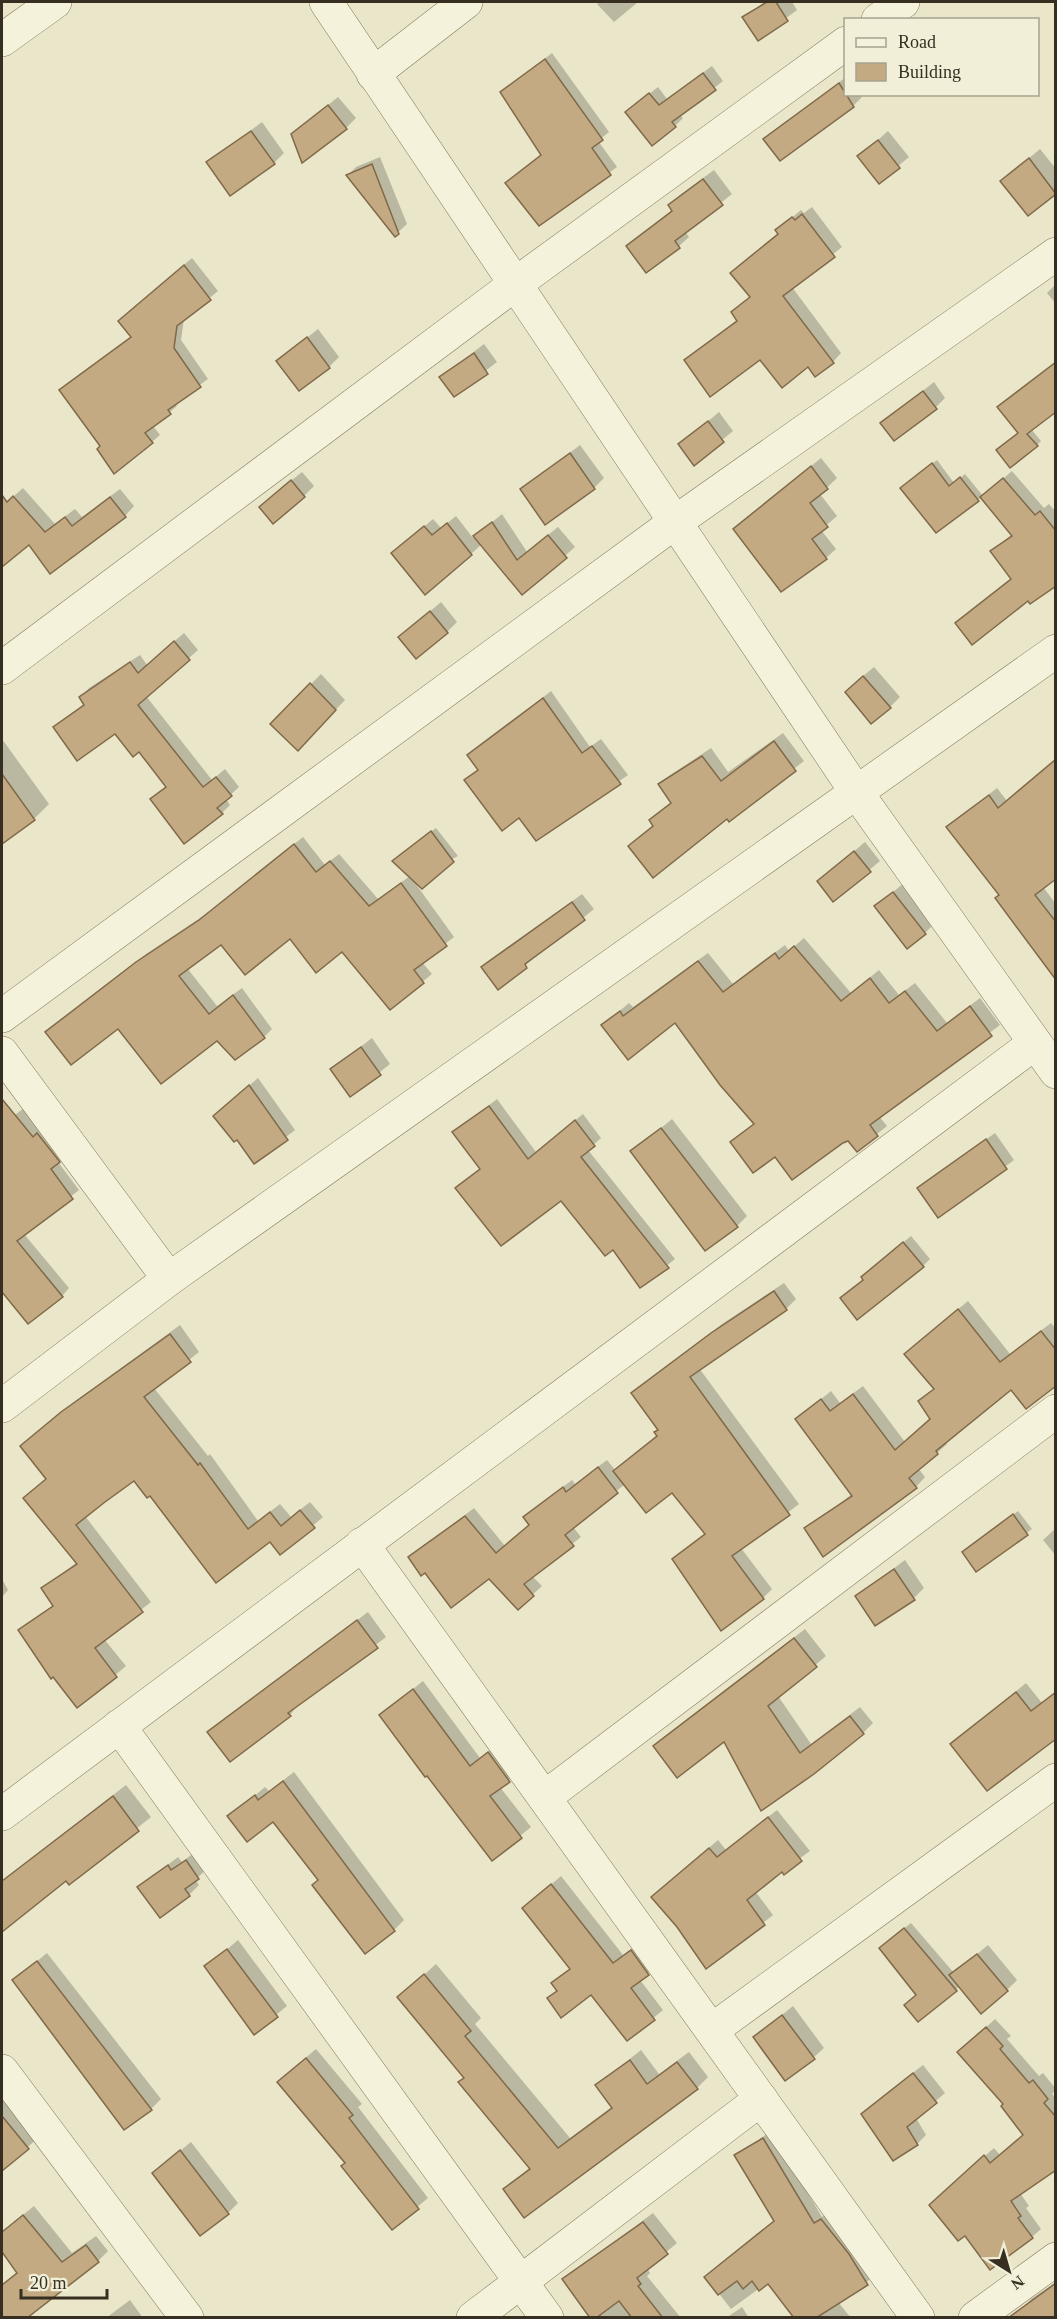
<svg xmlns="http://www.w3.org/2000/svg" width="1057" height="2319" font-family="Georgia,serif">
	<style>
		.shadow { fill: #0003 }
		.building { fill: #c3aa83; stroke: #806948; stroke-width: 1.5 }
		.lines { fill: none; stroke-linecap: round; stroke-linejoin: round }
		.minor-casing { stroke: #847a60; stroke-width: 34 }
		.minor { stroke: #f5f2db; stroke-width: 33 }
	</style>
	<rect width="100%" height="100%" fill="#e9e6c9"/>
	<g class="shadow">
		<polygon points="600,2 638,2 614,22 597,4"/>
		<polygon points="764,2 792,2 797,10 758,39 744,18"/>
		<polygon points="552,53 609,132 598,141 617,167 540,224 507,183 542,154 502,92"/>
		<polygon points="712,66 723,81 680,115 683,118 675,126 635,105 658,87 667,99"/>
		<polygon points="846,77 846,94 860,94 862,97 853,106 765,139"/>
		<polygon points="338,97 356,118 346,128 293,134"/>
		<polygon points="262,122 284,153 274,163 208,163"/>
		<polygon points="888,131 909,157 879,182 859,157"/>
		<polygon points="1040,149 1056,169 1056,193 1029,214 1002,181"/>
		<polygon points="380,157 407,224 395,235 348,175 356,167"/>
		<polygon points="714,170 732,194 685,231 689,237 679,246 647,271 628,246 673,209 670,205 680,195"/>
		<polygon points="812,207 842,247 792,287 841,353 833,362 808,365 761,358 686,360 738,319 733,312 751,296 779,233 777,230 801,210 804,213"/>
		<polygon points="192,258 218,291 184,319 181,340 208,379 175,403 177,406 153,426 160,435 152,442 115,471 102,446 61,390 132,336 127,313"/>
		<polygon points="1056,284 1056,304 1047,293"/>
		<polygon points="318,329 339,357 329,367 278,361"/>
		<polygon points="484,344 497,362 454,395 441,377"/>
		<polygon points="934,382 945,398 936,407 882,423"/>
		<polygon points="719,412 733,431 694,463 680,445"/>
		<polygon points="1031,429 1041,441 1037,445 1003,445"/>
		<polygon points="580,445 604,478 594,488 522,489"/>
		<polygon points="821,458 837,478 820,494 837,516 821,530 836,549 826,558 735,529"/>
		<polygon points="937,460 954,483 965,474 983,496 1012,471 1044,508 1049,504 1056,512 1056,584 1028,599 957,623 1012,578 992,551 1012,534 982,496 978,500 907,484"/>
		<polygon points="302,472 314,486 304,496 271,497"/>
		<polygon points="23,488 55,524 75,509 82,517 120,489 134,506 125,516 29,543 9,560 2,551 2,499 5,504"/>
		<polygon points="502,514 527,552 558,527 575,547 522,593 482,544 471,554 393,553 433,519 441,528 456,516 473,538"/>
		<polygon points="441,602 457,622 447,632 400,637"/>
		<polygon points="184,633 198,650 146,696 212,780 225,769 239,787 226,799 230,805 222,813 152,800 167,786 140,750 115,732 55,727 85,703 81,697 89,688 140,655 147,665"/>
		<polygon points="874,667 900,697 890,707 856,682"/>
		<polygon points="321,674 345,700 308,739 272,724"/>
		<polygon points="551,691 590,747 601,739 628,775 536,839 520,816 466,780 479,769 469,755"/>
		<polygon points="783,733 804,761 729,819 728,817 630,846 654,825 651,821 672,802 660,785 669,776 711,748 728,772"/>
		<polygon points="2,739 49,804 34,819 2,842"/>
		<polygon points="997,788 1007,801 1043,887 1056,904 1056,968 948,827"/>
		<polygon points="436,828 458,856 413,880 454,937 422,962 432,974 390,1008 342,950 290,937 221,943 187,968 217,1006 242,988 272,1029 264,1037 217,1038 118,1027 47,1032 146,954 209,912 303,837 325,865 339,854 378,899 410,876 398,856"/>
		<polygon points="865,842 880,861 834,900 819,881"/>
		<polygon points="904,883 935,923 925,933 876,906"/>
		<polygon points="582,894 594,909 499,987 483,967"/>
		<polygon points="804,938 851,993 879,970 899,995 915,983 947,1023 980,998 1000,1025 879,1116 887,1126 857,1150 849,1139 776,1155 732,1143 754,1123 675,1021 603,1025 629,1003 633,1007 708,953 733,984 785,945 789,951"/>
		<polygon points="372,1038 390,1064 351,1095 332,1069"/>
		<polygon points="258,1078 295,1130 254,1162 223,1108"/>
		<polygon points="497,1099 536,1152 583,1114 601,1138 588,1150 675,1259 641,1286 613,1248 561,1199 457,1188 481,1168 454,1132"/>
		<polygon points="23,1109 66,1154 58,1162 79,1190 24,1234 69,1288 62,1296 21,1288 2,1263 2,1124"/>
		<polygon points="672,1119 747,1216 737,1226 632,1152"/>
		<polygon points="995,1133 1014,1160 939,1216 919,1188"/>
		<polygon points="911,1236 930,1259 923,1266 842,1298 864,1279 870,1270"/>
		<polygon points="784,1283 796,1299 786,1309 699,1368 799,1504 741,1548 772,1589 763,1598 674,1559 706,1533 672,1491 625,1484 573,1527 581,1537 532,1576 542,1586 518,1608 489,1576 425,1571 410,1557 474,1508 505,1546 531,1524 525,1517 534,1509 572,1480 575,1484 607,1460 615,1470 658,1435 660,1429 633,1393 722,1324"/>
		<polygon points="968,1301 1010,1354 1051,1323 1056,1329 1056,1384 1011,1388 945,1442 947,1444 937,1453 918,1468 925,1477 916,1487 824,1555 806,1529 852,1494 797,1419 831,1391 840,1403 863,1386 905,1442 932,1419 920,1401 935,1388 915,1345"/>
		<polygon points="180,1325 199,1352 154,1388 208,1456 210,1454 258,1521 280,1504 291,1517 310,1502 323,1517 281,1553 270,1539 151,1494 135,1479 85,1516 151,1602 104,1639 126,1666 78,1706 20,1631 54,1605 43,1588 77,1562 25,1498 47,1478 22,1446 73,1403"/>
		<polygon points="1018,1511 1032,1529 976,1570 969,1548"/>
		<polygon points="1056,1528 1056,1556 1043,1540"/>
		<polygon points="905,1560 924,1588 914,1598 876,1624 857,1596"/>
		<polygon points="2,1579 8,1590 2,1597"/>
		<polygon points="368,1612 386,1637 299,1704 290,1715 209,1732"/>
		<polygon points="805,1629 826,1656 778,1696 811,1744 860,1707 873,1723 863,1733 761,1809 724,1739 655,1746"/>
		<polygon points="423,1681 480,1758 498,1744 518,1772 500,1787 531,1827 493,1858 381,1715"/>
		<polygon points="1026,1683 1042,1703 1056,1692 1056,1737 952,1744"/>
		<polygon points="294,1772 404,1920 394,1930 320,1880 274,1820 229,1817 265,1787 269,1791"/>
		<polygon points="126,1785 151,1817 69,1883 66,1879 2,1930 2,1881"/>
		<polygon points="777,1810 810,1851 755,1891 773,1915 707,1967 661,1889 718,1840 726,1850"/>
		<polygon points="196,1851 208,1868 195,1880 199,1885 189,1895 139,1887 178,1857 182,1862"/>
		<polygon points="561,1876 623,1955 640,1942 657,1965 640,1980 663,2010 628,2039 591,1993 549,1998 558,1989 553,1984 571,1968 524,1908"/>
		<polygon points="911,1923 954,1973 988,1945 1017,1980 1007,1990 960,1986 918,2019 918,1994 887,1942"/>
		<polygon points="238,1940 287,2006 255,2032 206,1967"/>
		<polygon points="47,1953 161,2099 151,2109 14,1980"/>
		<polygon points="436,1964 481,2018 475,2024 570,2138 613,2106 597,2085 641,2050 659,2074 689,2052 708,2077 697,2088 505,2189 530,2167 465,2077 399,1997"/>
		<polygon points="793,2006 824,2048 814,2057 755,2037"/>
		<polygon points="995,2019 1011,2036 1007,2039 1039,2076 1043,2073 1056,2089 1052,2094 1056,2098 1056,2168 1020,2193 1029,2206 1026,2208 1041,2229 1032,2237 939,2196 994,2148 1000,2155 1025,2134 968,2044"/>
		<polygon points="316,2049 362,2104 358,2107 428,2198 392,2228 289,2072"/>
		<polygon points="923,2065 945,2093 916,2118 926,2135 917,2144 872,2105"/>
		<polygon points="2,2098 37,2139 2,2169"/>
		<polygon points="771,2131 822,2217 829,2212 875,2276 838,2302 851,2318 795,2318 768,2282 731,2309 706,2277 775,2221 736,2156"/>
		<polygon points="191,2142 238,2203 228,2213 153,2173"/>
		<polygon points="34,2206 72,2253 96,2236 108,2251 98,2261 2,2315 2,2284 18,2272 2,2249 2,2232"/>
		<polygon points="653,2213 677,2243 647,2268 650,2273 647,2276 681,2318 592,2318 564,2279"/>
		<polygon points="1056,2282 1056,2318 1022,2309 1031,2299"/>
		<polygon points="130,2300 143,2318 106,2318"/>
		<polygon points="742,2307 749,2318 726,2318"/>
	</g>
	<g class="building">
		<polygon points="767,2 776,2 788,21 758,41 742,17"/>
		<polygon points="545,59 603,140 592,148 611,175 539,226 505,183 541,155 500,92"/>
		<polygon points="703,73 716,90 672,122 676,127 652,146 625,112 649,93 659,105"/>
		<polygon points="839,83 854,107 780,161 763,139"/>
		<polygon points="328,105 347,129 302,163 291,134"/>
		<polygon points="251,131 275,164 230,196 206,162"/>
		<polygon points="878,140 900,168 879,184 857,156"/>
		<polygon points="1029,158 1056,194 1028,216 1000,181"/>
		<polygon points="372,164 399,234 395,237 346,175"/>
		<polygon points="703,179 723,205 675,241 680,248 646,273 626,246 672,211 668,205"/>
		<polygon points="802,214 835,257 783,296 834,363 815,377 808,367 782,388 760,360 710,397 684,360 737,321 731,312 750,297 730,273 778,234 775,230 792,217 795,220"/>
		<polygon points="184,265 211,300 177,326 174,348 201,387 168,410 171,414 145,433 153,443 114,474 97,449 100,446 59,390 131,337 118,321"/>
		<polygon points="307,337 330,368 299,391 276,361"/>
		<polygon points="474,353 488,374 454,397 439,377"/>
		<polygon points="1056,362 1056,412 1027,434 1038,446 1010,468 996,450 1018,433 997,407"/>
		<polygon points="923,391 937,409 894,441 880,423"/>
		<polygon points="708,421 724,442 694,466 678,444"/>
		<polygon points="570,453 595,489 545,525 520,489"/>
		<polygon points="932,463 949,486 960,477 979,501 936,533 900,488"/>
		<polygon points="811,466 828,489 810,503 828,527 812,539 827,559 781,592 733,529"/>
		<polygon points="1003,478 1035,515 1040,511 1056,531 1056,586 1030,604 1028,601 972,645 955,623 1011,579 990,551 1012,536 980,497"/>
		<polygon points="291,480 305,497 273,524 259,507"/>
		<polygon points="2,495 7,502 13,496 45,532 65,517 72,526 110,497 126,517 50,574 29,545 2,567"/>
		<polygon points="492,522 517,560 548,535 567,558 522,595 473,536"/>
		<polygon points="447,523 472,555 425,595 391,553 424,526 432,535"/>
		<polygon points="430,611 448,633 416,659 398,637"/>
		<polygon points="174,641 190,660 138,705 203,787 216,777 232,796 217,808 223,814 184,844 150,799 166,787 139,752 133,757 115,734 77,761 53,727 84,705 79,697 130,662 138,673"/>
		<polygon points="863,676 891,708 871,724 845,692"/>
		<polygon points="310,683 336,710 298,751 270,724"/>
		<polygon points="543,698 582,753 592,746 621,784 536,841 519,818 502,831 464,780 478,770 467,755"/>
		<polygon points="774,741 796,771 729,822 727,819 653,878 628,846 653,826 649,820 671,803 658,784 702,756 721,781"/>
		<polygon points="1056,759 1056,879 1035,895 1056,922 1056,980 995,898 999,895 946,827 989,795 998,808"/>
		<polygon points="2,774 35,820 2,844"/>
		<polygon points="431,831 454,862 422,889 392,861"/>
		<polygon points="294,844 316,872 330,861 369,906 401,883 447,946 414,970 424,983 390,1010 342,952 316,973 290,939 245,975 221,945 179,976 209,1014 233,995 265,1038 235,1060 217,1041 161,1084 118,1029 71,1065 45,1032 136,962 199,920"/>
		<polygon points="854,851 871,872 833,902 817,881"/>
		<polygon points="893,892 926,934 907,949 874,906"/>
		<polygon points="572,902 585,920 525,964 527,968 498,990 481,967"/>
		<polygon points="794,946 841,1001 870,978 889,1003 905,991 937,1031 970,1006 992,1036 870,1125 878,1136 857,1152 848,1141 843,1143 792,1180 775,1157 753,1173 730,1142 754,1124 720,1085 675,1023 628,1060 601,1025 620,1011 623,1016 698,961 723,992 775,953 779,959"/>
		<polygon points="361,1047 381,1075 350,1097 330,1069"/>
		<polygon points="249,1085 288,1140 254,1164 237,1140 234,1142 213,1116"/>
		<polygon points="2,1099 33,1137 37,1133 60,1162 51,1169 73,1199 17,1241 63,1297 28,1324 2,1292"/>
		<polygon points="489,1106 528,1159 575,1120 595,1146 581,1157 669,1268 640,1288 613,1250 605,1256 561,1201 501,1246 455,1188 480,1169 452,1132"/>
		<polygon points="661,1128 738,1227 705,1251 630,1151"/>
		<polygon points="986,1139 1007,1169 938,1218 917,1188"/>
		<polygon points="903,1242 924,1267 857,1320 840,1298 863,1280 861,1277"/>
		<polygon points="774,1291 787,1310 690,1377 790,1515 732,1556 764,1599 721,1631 672,1559 705,1534 672,1493 646,1513 613,1471 657,1436 654,1432 658,1430 631,1393 711,1333"/>
		<polygon points="958,1309 1000,1362 1041,1331 1056,1350 1056,1386 1026,1409 1011,1390 936,1451 938,1454 909,1478 917,1488 823,1557 804,1528 852,1496 795,1419 821,1399 830,1411 853,1394 895,1450 930,1419 918,1401 934,1389 904,1354"/>
		<polygon points="170,1334 191,1362 144,1397 198,1465 200,1463 248,1529 270,1512 281,1526 300,1510 315,1528 280,1555 270,1542 216,1583 150,1496 147,1498 134,1481 105,1502 76,1525 143,1612 95,1648 117,1677 77,1708 53,1677 51,1679 18,1630 53,1606 41,1588 77,1564 23,1498 46,1479 20,1446 61,1412"/>
		<polygon points="598,1467 618,1493 565,1535 574,1546 524,1584 534,1596 518,1610 489,1579 451,1608 425,1573 421,1576 408,1557 465,1516 496,1553 529,1525 523,1517 563,1487 566,1492"/>
		<polygon points="1013,1514 1028,1535 976,1572 962,1552"/>
		<polygon points="894,1569 915,1600 875,1626 855,1596"/>
		<polygon points="357,1620 378,1648 288,1713 291,1716 230,1762 207,1732"/>
		<polygon points="794,1638 817,1667 768,1706 800,1753 850,1716 864,1734 814,1774 761,1811 724,1742 677,1778 653,1746"/>
		<polygon points="413,1689 470,1766 488,1752 510,1782 490,1796 522,1838 492,1861 427,1776 425,1777 379,1715"/>
		<polygon points="1016,1692 1031,1711 1056,1692 1056,1739 987,1791 950,1744"/>
		<polygon points="283,1781 395,1931 365,1954 312,1885 318,1880 273,1822 247,1842 227,1816 255,1795 258,1800"/>
		<polygon points="113,1796 139,1831 69,1885 66,1881 2,1932 2,1881"/>
		<polygon points="768,1817 802,1861 784,1875 782,1872 747,1900 765,1925 706,1969 677,1927 651,1897 709,1848 717,1857"/>
		<polygon points="186,1860 199,1879 185,1889 190,1896 160,1918 137,1887 168,1865 171,1870"/>
		<polygon points="551,1884 613,1963 631,1950 649,1975 631,1988 655,2020 627,2041 591,1995 561,2018 547,1998 557,1991 551,1983 570,1969 522,1908"/>
		<polygon points="904,1928 957,1991 918,2022 904,2005 916,1995 879,1948"/>
		<polygon points="227,1949 278,2017 254,2035 204,1966"/>
		<polygon points="977,1954 1008,1991 981,2014 949,1975"/>
		<polygon points="37,1961 152,2110 124,2130 12,1980"/>
		<polygon points="424,1974 471,2031 465,2036 558,2148 612,2108 595,2085 630,2060 647,2084 677,2062 698,2089 524,2218 503,2189 530,2169 458,2082 464,2078 397,1997"/>
		<polygon points="782,2015 815,2059 785,2081 753,2037"/>
		<polygon points="986,2027 1003,2046 1000,2049 1029,2083 1033,2080 1048,2099 1044,2103 1056,2117 1056,2170 1011,2201 1021,2216 1018,2218 1033,2238 990,2270 965,2236 958,2241 929,2205 984,2155 990,2163 1023,2135 1001,2106 1003,2104 957,2052"/>
		<polygon points="306,2058 353,2115 349,2118 419,2209 392,2230 341,2166 345,2163 277,2082"/>
		<polygon points="913,2073 937,2103 907,2127 918,2145 893,2161 861,2114"/>
		<polygon points="2,2116 29,2149 2,2171"/>
		<polygon points="763,2138 814,2223 821,2219 849,2254 868,2285 816,2318 794,2318 768,2284 759,2291 752,2281 743,2289 737,2281 718,2295 704,2277 774,2221 734,2155"/>
		<polygon points="180,2150 229,2214 200,2236 152,2173"/>
		<polygon points="23,2215 62,2262 86,2245 99,2262 27,2318 2,2318 2,2285 17,2273 2,2252 2,2232"/>
		<polygon points="643,2222 668,2254 637,2278 641,2284 638,2286 663,2318 632,2318 619,2301 596,2318 590,2318 562,2279"/>
		<polygon points="1056,2283 1056,2318 1008,2318"/>
	</g>
	<g class="lines">
		<defs>
			<g id="minor">
				<polyline points="326,2 857,793 1056,1072"/>
				<polyline points="878,20 903,2"/>
				<polyline points="2,40 55,2"/>
				<polyline points="373,74 466,2"/>
				<polyline points="2,668 514,285 846,43"/>
				<polyline points="2,1016 674,523 1056,254"/>
				<polyline points="2,1053 169,1279"/>
				<polyline points="2,1406 169,1279 1056,651"/>
				<polyline points="362,1544 918,2318"/>
				<polyline points="119,1726 547,2318"/>
				<polyline points="545,1797 1056,1411"/>
				<polyline points="2,1814 1035,1043"/>
				<polyline points="712,2030 1056,1780"/>
				<polyline points="2,2071 187,2318"/>
				<polyline points="473,2318 761,2099"/>
				<polyline points="975,2318 1056,2259"/>
			</g>
		</defs>
		<use href="#minor" class="minor-casing"/>
		<use href="#minor" class="minor"/>
	</g>
	<rect width="1057" height="2319" fill="none" stroke="#362f21" stroke-width="6"/>
	<rect x="844" y="18" width="195" height="78" fill="#f2efd8" stroke="#a7a28f" stroke-width="1.5"/>
	<rect x="856" y="38" width="30" height="9" fill="#f5f2db" stroke="#a7a28f" stroke-width="1.5"/>
	<text x="898" y="48" font-size="18" fill="#362f21">Road</text>
	<rect x="856" y="63" width="30" height="18" fill="#c3aa83" stroke="#a7a28f" stroke-width="1.5"/>
	<text x="898" y="78" font-size="18" fill="#362f21">Building</text>
	<g transform="translate(1009 2271) rotate(143)" stroke="#f2efd8" stroke-width="4.5" paint-order="stroke">
	<path d="M0-4.5L10 22L0 15L-10 22Z" fill="#362f21"/>
	<text y="-9" font-size="16" font-weight="bold" text-anchor="middle" fill="#362f21">N</text>
	</g>
	<path d="M21 2289v9h86v-9" fill="none" stroke="#362f21" stroke-width="3"/>
	<text x="30" y="2289" font-size="18" fill="#362f21" stroke="#f2efd8" stroke-width="4.5" paint-order="stroke">20 m</text>
</svg>
